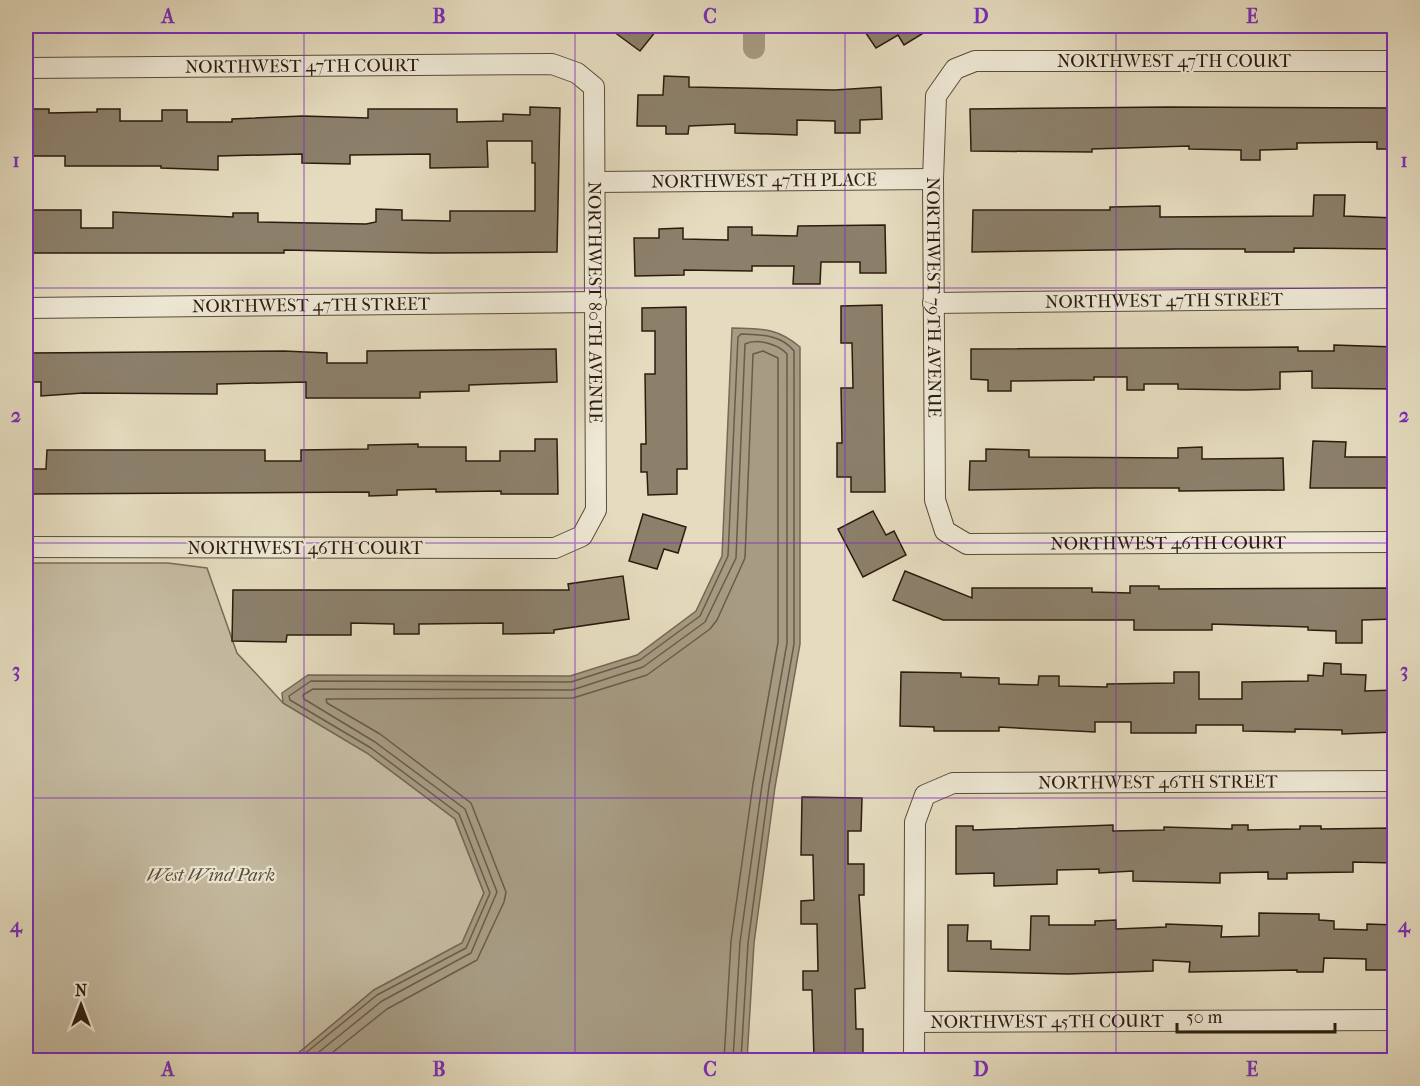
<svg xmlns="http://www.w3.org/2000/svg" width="1420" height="1086" font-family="'IM FELL French Canon',serif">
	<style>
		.green { fill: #c5bba1; stroke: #786c58; stroke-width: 1.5 }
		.water { fill: #a69b83; stroke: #756855; stroke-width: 1.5 }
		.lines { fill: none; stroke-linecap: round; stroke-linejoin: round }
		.shore { stroke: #685c49; stroke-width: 1.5 }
		.canal { stroke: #a69b83; stroke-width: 22 }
		.building { fill: #8c806b; stroke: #2b1c0f; stroke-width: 1.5 }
		.minor-casing { stroke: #5a4c3b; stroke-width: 22 }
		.minor { stroke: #eee8d5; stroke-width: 20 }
		.grid { fill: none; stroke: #7b2cbf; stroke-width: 1.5; stroke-opacity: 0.55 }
		.labels { text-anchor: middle; stroke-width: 4.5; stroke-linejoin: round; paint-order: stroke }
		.street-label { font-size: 18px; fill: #2b1c0f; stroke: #eee8d5 }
		.park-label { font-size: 18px; font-style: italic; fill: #594c3b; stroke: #eee8d5 }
		.neatline { fill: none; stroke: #7b2cbf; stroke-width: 2 }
		.grid-label { font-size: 20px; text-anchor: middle; font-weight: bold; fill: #7b2cbf }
	</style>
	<rect width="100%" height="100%" fill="#e5dcbf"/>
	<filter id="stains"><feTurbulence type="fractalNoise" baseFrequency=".00333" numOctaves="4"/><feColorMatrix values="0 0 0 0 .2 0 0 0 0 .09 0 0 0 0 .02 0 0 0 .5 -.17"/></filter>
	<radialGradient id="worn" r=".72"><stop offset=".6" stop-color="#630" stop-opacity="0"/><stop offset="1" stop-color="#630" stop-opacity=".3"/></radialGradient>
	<polygon class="green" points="26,563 168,563 207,568 237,653 283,703 367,753 455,819 484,893 462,943 374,990 290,1060 26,1060"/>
	<path class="water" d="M732,328c29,1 45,-1 68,19v297l-25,143 -21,156 -7,117h-457l84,-70 88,-47 22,-50 -29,-74 -88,-66 -84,-50 -1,-10 26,-18 262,1 67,-21 59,-44 26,-55z"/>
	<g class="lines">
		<g class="shore">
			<path d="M297,1060l80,-65 89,-47 24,-55 -31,-79 -88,-66 -81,-48 -1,-4 22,-15 260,1 69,-22 60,-44 28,-60 10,-219 3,-3c19,1 40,0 53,17v293l-25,142 -21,157 -7,117"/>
			<path d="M309,1060l73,-59 89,-48 26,-61 -32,-83 -90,-67 -71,-43 -1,-4 10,-6 259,1 71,-23 62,-45 31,-64 9,-214c12,-6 33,0 42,10v289l-25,142 -22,157 -7,118"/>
			<polyline points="323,1060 387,1009 477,960 504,902 506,892 471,803 380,734 327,703 326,699 573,698 647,675 710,629 717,620 745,558 753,354 763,351 778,358 778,642 753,784 731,941 724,1060"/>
		</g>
		<polyline class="canal" points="754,26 754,48"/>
	</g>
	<g class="building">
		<polygon points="606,26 660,26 640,51"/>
		<polygon points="861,26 935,26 904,45 898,35 876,48"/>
		<polygon points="664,76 689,77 689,87 835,90 881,87 882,119 860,120 860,133 835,133 835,121 797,120 797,135 735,133 735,124 689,126 688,134 666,134 666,126 637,126 638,95 663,95"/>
		<polygon points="530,107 560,108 557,252 432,253 284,250 284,253 32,253 31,210 81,210 81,228 113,228 113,212 233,217 233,213 258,213 258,222 366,224 376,222 376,209 402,210 402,220 450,221 450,211 535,211 535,163 532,163 532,141 487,141 488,167 430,168 430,154 350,155 350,164 302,163 302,154 218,156 218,170 161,168 161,166 65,166 65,156 30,156 29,109 49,109 49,113 97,112 97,109 120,109 120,121 162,121 162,110 187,110 187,122 232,122 232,119 303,116 368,118 368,109 457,109 457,122 503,121 503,114 530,115"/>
		<polygon points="1168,107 1395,108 1395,149 1377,149 1377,142 1297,143 1297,149 1260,150 1260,160 1241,160 1241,150 1189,149 1189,146 1092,149 1092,152 971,151 970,109"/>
		<polygon points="1314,195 1345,195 1344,216 1395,218 1395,249 1294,248 1294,252 1245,252 1245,249 1177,249 972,252 973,210 1110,210 1110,207 1160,206 1160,217 1313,216"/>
		<polygon points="885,225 886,273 860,273 860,262 821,262 820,284 793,284 794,266 752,266 752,271 684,270 684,275 635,276 634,238 659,238 659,229 683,228 683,239 728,240 728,227 752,227 752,235 797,236 798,226"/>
		<polygon points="882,305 885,492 851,492 851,477 837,477 837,443 842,443 841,388 853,388 852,343 841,343 841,306"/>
		<polygon points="686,307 687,469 677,469 677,494 648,495 647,472 641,472 641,444 646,444 645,374 655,374 655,331 642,331 642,308"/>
		<polygon points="1334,345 1395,347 1395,389 1312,388 1312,371 1280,372 1280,389 1246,390 1178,389 1178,384 1144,384 1144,390 1127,390 1127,377 1094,377 1094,380 1011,381 1011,391 988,391 988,380 971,379 971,349 1298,347 1298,351 1334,351"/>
		<polygon points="556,349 557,382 469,385 469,391 420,392 420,398 306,398 306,382 217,384 217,394 83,393 41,396 41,382 31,382 31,353 284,351 327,353 327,363 367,363 367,351"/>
		<polygon points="535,439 557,439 558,494 501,494 501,491 436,492 436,489 397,490 397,495 369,496 369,492 29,494 30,469 46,469 47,450 265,450 265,461 301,461 301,450 368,449 368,445 418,444 418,447 466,447 466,461 500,461 500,451 535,451"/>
		<polygon points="1313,441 1346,442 1345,457 1395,457 1395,488 1310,488"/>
		<polygon points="1202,447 1202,459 1283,458 1284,490 1179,491 1179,488 1096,488 969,490 970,461 986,461 986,449 1029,450 1029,457 1178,458 1178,448"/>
		<polygon points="873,511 886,535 894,531 906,555 863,577 838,529"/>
		<polygon points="643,514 686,527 678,553 664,549 657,569 629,561"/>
		<polygon points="905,571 972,598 972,588 1092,588 1092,592 1130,593 1130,586 1159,586 1159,589 1395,588 1395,619 1362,620 1362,643 1336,643 1336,631 1308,630 1308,627 1212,624 1212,630 1134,630 1134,620 943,620 893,600"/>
		<polygon points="623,576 629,619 554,630 554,633 503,634 503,623 419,624 419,634 394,634 394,624 351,623 351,635 287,635 286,642 232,641 233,590 569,590 568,584"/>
		<polygon points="1324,663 1341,664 1341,674 1366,675 1365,691 1395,690 1395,732 1342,734 1342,730 1295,729 1295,732 1243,731 1243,725 1196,725 1196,733 1131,733 1131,722 1095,722 1095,732 999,727 999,731 934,731 934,727 900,726 901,672 961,673 961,677 999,678 999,684 1038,685 1039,676 1059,676 1059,686 1107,687 1107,684 1174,683 1174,672 1199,672 1199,699 1242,699 1242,682 1308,681 1308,675 1323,676"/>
		<polygon points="802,797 862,798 861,831 848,831 848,864 864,864 864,895 859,895 865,988 855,989 856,1029 863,1029 863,1057 814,1058 812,990 803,990 803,971 818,971 817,924 801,924 801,901 814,900 813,855 801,855"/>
		<polygon points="1113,825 1113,831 1164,830 1164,827 1232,829 1232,825 1248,825 1248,830 1300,829 1300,826 1321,826 1321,829 1395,828 1395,863 1353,862 1353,872 1287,873 1287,879 1268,879 1268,872 1220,873 1220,883 1133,881 1133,871 1099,873 1099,869 1057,870 1057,884 994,886 994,873 956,874 956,826 973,826 973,830"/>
		<polygon points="1259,913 1319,914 1319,920 1334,921 1334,929 1367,930 1367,924 1395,925 1395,970 1366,970 1366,959 1324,958 1323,972 1297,972 1297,970 1189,972 1190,962 1153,960 1153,971 1068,974 948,971 948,925 968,925 967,941 991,941 991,949 1030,950 1031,916 1049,916 1049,925 1095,925 1095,921 1116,920 1116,929 1166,927 1166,924 1222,926 1221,937 1259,936"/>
	</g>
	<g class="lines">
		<defs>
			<g id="minor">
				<path id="s1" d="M1394,61h-419l-20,8 -19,27 -3,83 2,321 10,31 22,13 427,-2"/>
				<path id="s2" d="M26,68l526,-4 25,9 17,14 2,423 -14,26 -27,12 -529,-1"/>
				<path id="s3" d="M596,182l337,-3"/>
				<path id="s4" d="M933,303l461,-5"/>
				<path id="s5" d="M26,308l570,-6"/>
				<path id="s6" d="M915,1022l479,-2"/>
				<path id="s7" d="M914,1060l1,-238 10,-27 28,-12 441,-2"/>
			</g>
		</defs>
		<use href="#minor" class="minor-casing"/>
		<use href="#minor" class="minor"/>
	</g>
	<path class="grid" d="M304,26v1034M575,26v1034M845,26v1034M1116,26v1034M26,288h1368M26,543h1368M26,798h1368"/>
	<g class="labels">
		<g class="street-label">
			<text x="1174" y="67">NORTHWEST 47TH COURT</text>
			<text dy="6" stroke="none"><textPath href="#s2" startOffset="276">NORTHWEST 47TH COURT</textPath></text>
			<text dy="6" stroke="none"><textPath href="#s3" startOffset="168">NORTHWEST 47TH PLACE</textPath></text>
			<text dy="6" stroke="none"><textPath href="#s1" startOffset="675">NORTHWEST 79TH AVENUE</textPath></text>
			<text dy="6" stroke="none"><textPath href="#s4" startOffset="231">NORTHWEST 47TH STREET</textPath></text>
			<text dy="6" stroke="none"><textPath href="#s2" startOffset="790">NORTHWEST 80TH AVENUE</textPath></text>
			<text dy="6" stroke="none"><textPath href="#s5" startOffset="285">NORTHWEST 47TH STREET</textPath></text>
			<text dy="6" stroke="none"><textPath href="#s1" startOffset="1137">NORTHWEST 46TH COURT</textPath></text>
			<text x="305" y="554">NORTHWEST 46TH COURT</text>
			<text dy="6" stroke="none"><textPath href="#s7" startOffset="502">NORTHWEST 46TH STREET</textPath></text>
			<text dy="6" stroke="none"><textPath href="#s6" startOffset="132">NORTHWEST 45TH COURT</textPath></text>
		</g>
		<g class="park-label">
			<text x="211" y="881">West Wind Park</text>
		</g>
	</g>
	<rect width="1420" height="1086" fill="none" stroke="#e5dcbf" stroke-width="66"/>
	<g transform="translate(81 1005)" stroke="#eee8d5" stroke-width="4.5" paint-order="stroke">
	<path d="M0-4.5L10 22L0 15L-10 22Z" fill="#2b1c0f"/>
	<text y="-9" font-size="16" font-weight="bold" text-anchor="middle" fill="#2b1c0f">N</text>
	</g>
	<path d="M1177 1023v9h158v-9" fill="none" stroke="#2b1c0f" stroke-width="3"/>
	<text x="1186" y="1023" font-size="18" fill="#2b1c0f" stroke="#eee8d5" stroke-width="4.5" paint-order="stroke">50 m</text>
	<rect x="33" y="33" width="1354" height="1020" class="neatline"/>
	<g class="grid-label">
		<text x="168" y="23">A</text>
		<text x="439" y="23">B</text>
		<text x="710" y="23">C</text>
		<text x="981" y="23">D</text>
		<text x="1252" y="23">E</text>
		<text x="16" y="167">1</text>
		<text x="1404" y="167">1</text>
		<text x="16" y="422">2</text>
		<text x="1404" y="422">2</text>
		<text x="16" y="677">3</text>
		<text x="1404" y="677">3</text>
		<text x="16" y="932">4</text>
		<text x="1404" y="932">4</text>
		<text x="168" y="1076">A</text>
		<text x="439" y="1076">B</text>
		<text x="710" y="1076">C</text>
		<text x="981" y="1076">D</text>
		<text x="1252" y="1076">E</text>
	</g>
	<rect width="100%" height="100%" filter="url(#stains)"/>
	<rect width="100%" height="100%" fill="url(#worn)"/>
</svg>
